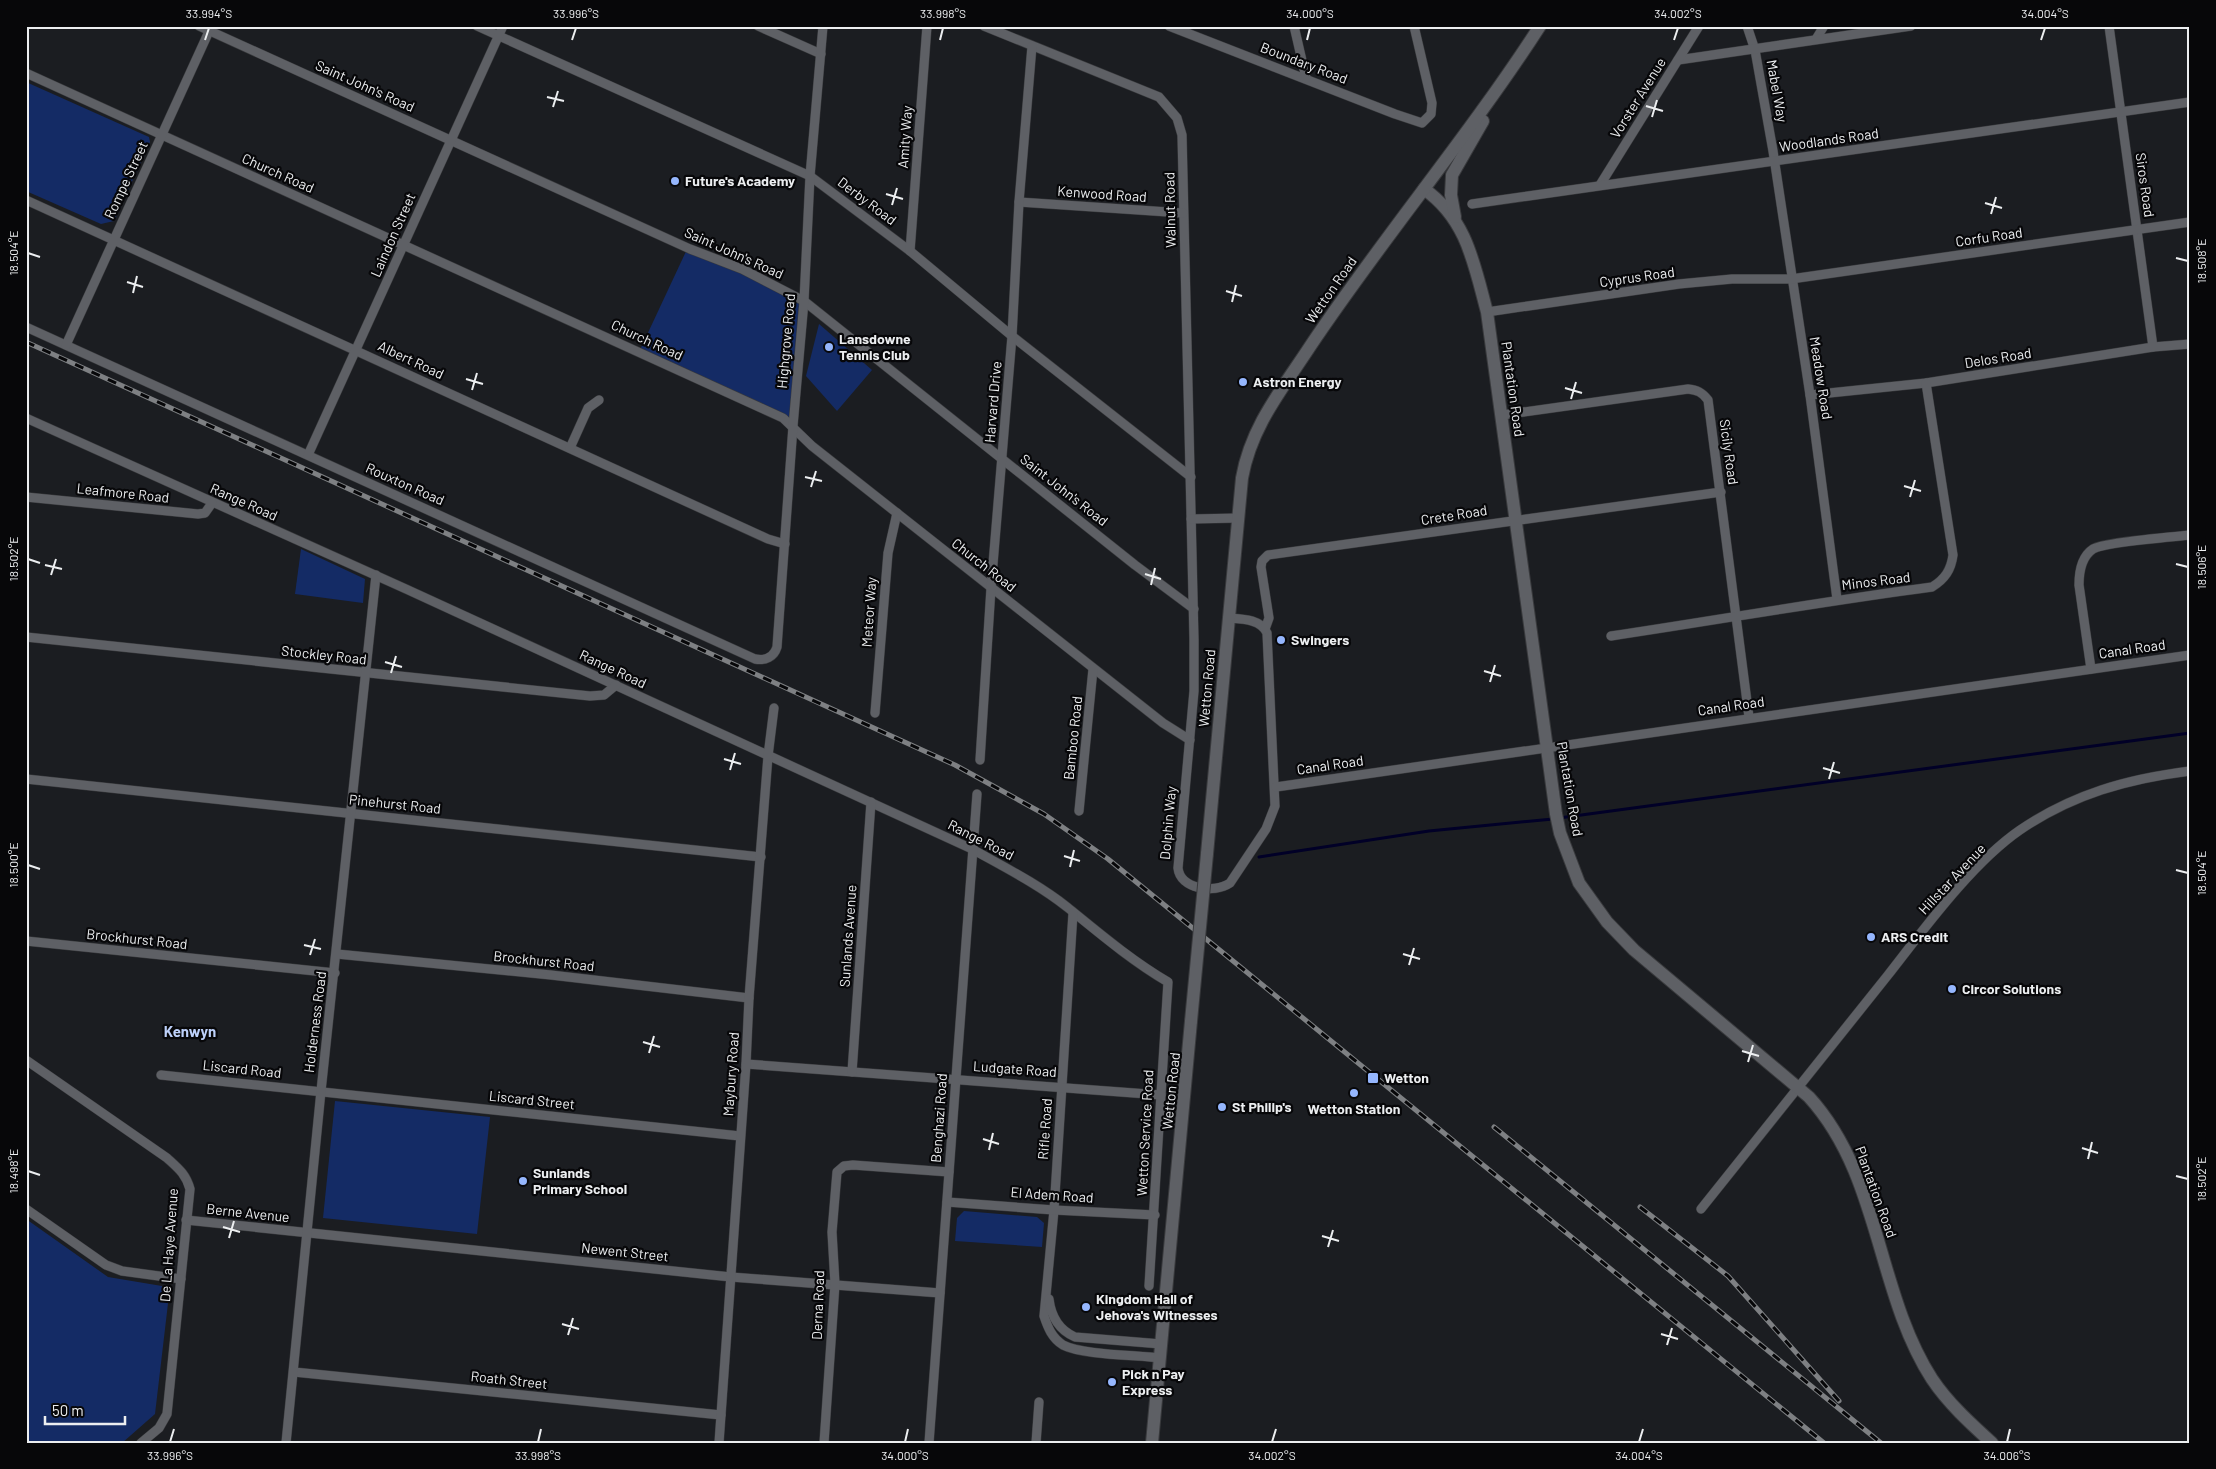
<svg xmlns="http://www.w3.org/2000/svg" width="2216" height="1469" font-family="Barlow,sans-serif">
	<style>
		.green { fill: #142b65 }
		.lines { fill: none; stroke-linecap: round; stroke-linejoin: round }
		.stream { stroke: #010027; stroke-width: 3 }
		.street-casing { stroke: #393a3d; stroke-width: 10 }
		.secondary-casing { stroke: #393a3d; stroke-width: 14 }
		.street { stroke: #5e6065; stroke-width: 9 }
		.secondary { stroke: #5e6065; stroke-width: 12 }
		.rail-casing { stroke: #7e8083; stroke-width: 5 }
		.rail { stroke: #070709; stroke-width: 3; stroke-dasharray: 9; stroke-linecap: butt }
		.secondary-bridge-casing { stroke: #393a3d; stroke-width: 14; stroke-linecap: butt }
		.secondary-bridge { stroke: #5e6065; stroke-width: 12 }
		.ticks { fill: none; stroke: #eceef0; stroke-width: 2 }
		.poi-dot { fill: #95b6fd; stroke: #070709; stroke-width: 2 }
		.labels { text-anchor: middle; stroke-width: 4.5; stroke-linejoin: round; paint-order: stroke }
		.street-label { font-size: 14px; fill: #eceef0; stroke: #070709 }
		.poi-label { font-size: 14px; font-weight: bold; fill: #eceef0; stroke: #070709; text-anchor: start }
		.neighbourhood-label { font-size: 15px; font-weight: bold; fill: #bdd0f9; stroke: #070709 }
		.neatline { fill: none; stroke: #eceef0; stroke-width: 2 }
		.ticks-label { font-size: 12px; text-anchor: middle; fill: #eceef0 }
	</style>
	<rect width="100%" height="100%" fill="#1b1d21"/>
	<g class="green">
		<polygon points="26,82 149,137 150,142 114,221 101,224 26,191"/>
		<polygon points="689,245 804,298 793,426 639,352"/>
		<polygon points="819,324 872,370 837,411 806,376"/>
		<polygon points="301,549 365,579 363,603 295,594"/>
		<polygon points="335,1101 490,1117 477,1234 323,1218"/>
		<polygon points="964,1211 1037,1217 1044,1223 1042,1247 955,1241 957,1218"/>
		<polygon points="26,1219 108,1277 162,1286 169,1295 155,1414 122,1443 26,1443"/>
	</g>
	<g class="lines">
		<g class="stream">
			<polyline points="1559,818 2190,733"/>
			<polyline points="1259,857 1429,831 1553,819"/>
		</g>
		<defs>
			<g id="street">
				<polyline points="199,26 690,249 742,269 804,301 1135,565 1194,609"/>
				<polyline points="477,26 810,176 910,251 1012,336 1191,477"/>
				<polyline points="758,26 821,54"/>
				<path d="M984,26l175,71 18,21 5,17 12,504v52l-16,177c2,21 36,26 52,15l36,-54 9,-23 -8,-173c-6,-14 -25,-14 -39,-15"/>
				<polyline points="1169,26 1395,114 1422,123 1431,114 1432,103 1414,26"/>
				<polyline points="1294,26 1306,78"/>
				<polyline points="1747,26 1755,50 1773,151 1810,395 1837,599"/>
				<polyline points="2109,26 2153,347"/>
				<polyline points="1816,39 1824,26"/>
				<polyline points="1678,60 1911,26"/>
				<polyline points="26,73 783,418 812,446 1163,723 1190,740"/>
				<polyline points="1600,185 1699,26"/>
				<polyline points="26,200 768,539 785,544"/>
				<polyline points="1019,202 1183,213"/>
				<polyline points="1472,204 2190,102"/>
				<polyline points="910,251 927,26"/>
				<polyline points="1487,312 1679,284 1732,279 1791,279 2190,222"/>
				<path d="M26,327l729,332c10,2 19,-2 22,-12l16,-221 11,-125 6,-125 13,-150"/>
				<polyline points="66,345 211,27"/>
				<polyline points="1810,395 1926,383 2153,347 2190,344"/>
				<path d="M1502,415l186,-26c9,1 14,3 20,11l41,317"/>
				<path d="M26,418l380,171 566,260c32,18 66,35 95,58 32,26 65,54 101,75l-19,304"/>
				<polyline points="570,448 588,408 599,400"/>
				<polyline points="308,455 503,26"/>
				<polyline points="26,497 198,514 205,513 212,503"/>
				<polyline points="1191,519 1239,518"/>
				<polyline points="1265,629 1269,618 1261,567 1262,561 1268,555 1721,492"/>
				<path d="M1611,636c107,-16 214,-35 321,-49 13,-8 19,-17 21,-32l-27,-172"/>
				<polyline points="26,637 590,696 604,695 616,685"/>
				<path d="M2091,669l-12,-84c0,-12 2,-28 14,-36 11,-7 79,-12 97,-14"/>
				<polyline points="875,713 888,553 897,513"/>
				<polyline points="980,760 991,588 1012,336 1019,202 1032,46"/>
				<polyline points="26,779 761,857"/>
				<polyline points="1276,787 2190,655"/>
				<polyline points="1079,811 1093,669"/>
				<path d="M1073,913l-19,297 -10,106c4,12 8,22 19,29 19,10 74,10 97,13"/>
				<polyline points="26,941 335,973"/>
				<polyline points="337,954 551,975 749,998"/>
				<path d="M26,1060l141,98c11,10 19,16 23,31l-23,225 -8,14 -18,15"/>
				<polyline points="746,1064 1161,1095"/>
				<polyline points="852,1072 871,802"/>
				<polyline points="161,1075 740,1136"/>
				<polyline points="947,1202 1054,1210 1155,1215"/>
				<polyline points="26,1209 106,1265 122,1271 181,1279"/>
				<path d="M1701,1209c62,-78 124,-156 187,-234 36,-46 84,-112 132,-145 53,-36 107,-51 170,-59"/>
				<polyline points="186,1220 731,1277 940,1293"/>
				<path d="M1049,1299c2,17 10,31 26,38l86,7"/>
				<polyline points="294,1372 721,1415"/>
				<polyline points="286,1443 321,1091 376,575"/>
				<polyline points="719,1443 746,1064 749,998 768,756 774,708"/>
				<polyline points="824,1443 835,1284 832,1232 837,1172 844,1166 853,1165 949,1172"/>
				<polyline points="929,1443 977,794"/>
				<polyline points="1036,1443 1039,1402"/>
			</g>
			<g id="secondary">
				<path d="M1424,189c43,30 50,75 63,123l69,502 4,19 19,50 28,39 27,28 175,147c72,79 67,195 123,282 16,24 38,44 60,64"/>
				<polyline points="1455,217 1451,195 1452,175 1483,121"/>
				<path d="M1207,854l35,-376c9,-52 41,-90 69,-133 73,-109 158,-209 229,-319"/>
				<polyline points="1152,1443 1191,1021"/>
			</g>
		</defs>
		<use href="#street" class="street-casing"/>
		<use href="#secondary" class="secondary-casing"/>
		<use href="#street" class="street"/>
		<use href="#secondary" class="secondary"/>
		<defs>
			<g id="rail">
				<polyline points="26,342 955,765 1044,814 1108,859 1824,1443"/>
				<polyline points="1494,1127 1881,1443"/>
				<polyline points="1640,1207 1728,1276 1839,1401"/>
			</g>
		</defs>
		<use href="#rail" class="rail-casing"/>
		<use href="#rail" class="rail"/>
		<defs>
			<polyline id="secondary-bridge" points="1191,1021 1207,854"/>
		</defs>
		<use href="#secondary-bridge" class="secondary-bridge-casing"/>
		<use href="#secondary-bridge" class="secondary-bridge"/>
	</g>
	<path class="ticks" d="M205,40l4,-12M572,40l4,-12M940,40l3,-12M1307,40l3,-12M1674,40l4,-12M2041,40l4,-12M547,97l17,4M1646,106l17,5M553,107l5,-16M1652,117l5,-17M886,194l17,5M1985,203l17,5M892,205l5,-17M1991,214l5,-17M28,253l12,4M2176,258l12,3M127,282l16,5M1226,291l16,5M133,293l4,-17M1232,302l4,-17M466,379l17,5M1565,388l17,5M472,390l5,-17M1571,399l5,-17M805,477l17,4M1904,486l17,5M811,487l5,-16M1910,497l5,-17M28,559l12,4M2176,564l12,3M45,565l17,4M1145,574l16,5M51,575l5,-16M1151,585l4,-17M385,662l17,5M1484,671l17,5M391,673l5,-17M1490,682l5,-17M724,759l17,5M1823,768l17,5M730,770l5,-17M1829,779l5,-17M1064,856l16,5M28,865l12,4M1070,867l4,-17M2176,870l12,3M304,945l17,4M1403,954l17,5M310,955l5,-16M1409,965l5,-17M643,1042l17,5M1742,1051l17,5M649,1053l5,-17M1748,1062l5,-17M983,1139l16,5M2082,1148l16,5M989,1150l4,-17M2088,1159l4,-17M28,1171l12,4M2176,1176l12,3M223,1227l17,5M1322,1236l17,5M229,1238l5,-17M1328,1247l5,-17M562,1324l17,5M1661,1334l17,5M568,1335l5,-17M1667,1345l5,-17M170,1442l4,-13M538,1442l3,-13M905,1442l3,-13M1272,1442l4,-13M1639,1442l4,-13M2007,1442l3,-13"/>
	<g class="poi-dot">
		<circle cx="675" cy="181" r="5"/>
		<circle cx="829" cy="347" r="5"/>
		<circle cx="1243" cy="382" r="5"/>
		<circle cx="1281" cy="640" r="5"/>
		<circle cx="1871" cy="937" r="5"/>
		<circle cx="1952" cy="989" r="5"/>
		<rect x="1367" y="1072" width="12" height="12" rx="2.5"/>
		<circle cx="1354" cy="1093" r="5"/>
		<circle cx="1222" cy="1107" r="5"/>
		<circle cx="523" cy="1181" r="5"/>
		<circle cx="1086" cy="1307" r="5"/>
		<circle cx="1112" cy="1382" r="5"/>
	</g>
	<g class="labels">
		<g class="street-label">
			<text transform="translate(1304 63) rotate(21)" y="5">Boundary Road</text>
			<text transform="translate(365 86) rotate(24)" y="5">Saint John's Road</text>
			<text transform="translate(1777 91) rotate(80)" y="5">Mabel Way</text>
			<text transform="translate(1638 98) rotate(-58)" y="5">Vorster Avenue</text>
			<text transform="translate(905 137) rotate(-86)" y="5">Amity Way</text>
			<text transform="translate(1829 140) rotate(-8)" y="5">Woodlands Road</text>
			<text transform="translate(278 173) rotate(24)" y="5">Church Road</text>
			<text transform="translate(126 180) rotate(-65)" y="5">Rompe Street</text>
			<text transform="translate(2145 185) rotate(82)" y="5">Siros Road</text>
			<text transform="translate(1102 194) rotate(4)" y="5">Kenwood Road</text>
			<text transform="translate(867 201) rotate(37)" y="5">Derby Road</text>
			<text transform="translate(1170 210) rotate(-91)" y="5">Walnut Road</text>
			<text transform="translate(393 235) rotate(-66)" y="5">Laindon Street</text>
			<text transform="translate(1989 237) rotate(-8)" y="5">Corfu Road</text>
			<text transform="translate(734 253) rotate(24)" y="5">Saint John's Road</text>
			<text transform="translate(1637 277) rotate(-8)" y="5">Cyprus Road</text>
			<text transform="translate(1331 290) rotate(-55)" y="5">Wetton Road</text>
			<text transform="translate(647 340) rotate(25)" y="5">Church Road</text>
			<text transform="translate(786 341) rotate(-85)" y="5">Highgrove Road</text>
			<text transform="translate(1998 358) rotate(-9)" y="5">Delos Road</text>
			<text transform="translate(411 360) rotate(25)" y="5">Albert Road</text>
			<text transform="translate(1821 378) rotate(81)" y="5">Meadow Road</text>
			<text transform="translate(1513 389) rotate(82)" y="5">Plantation Road</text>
			<text transform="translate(993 402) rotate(-85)" y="5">Harvard Drive</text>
			<text transform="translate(1729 452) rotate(82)" y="5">Sicily Road</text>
			<text transform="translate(405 484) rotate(24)" y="5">Rouxton Road</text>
			<text transform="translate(1064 490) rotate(38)" y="5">Saint John's Road</text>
			<text transform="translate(123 493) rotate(6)" y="5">Leafmore Road</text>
			<text transform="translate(244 502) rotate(24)" y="5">Range Road</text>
			<text transform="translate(1454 515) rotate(-9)" y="5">Crete Road</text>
			<text transform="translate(984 565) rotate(38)" y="5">Church Road</text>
			<text transform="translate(1876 581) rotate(-7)" y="5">Minos Road</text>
			<text transform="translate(869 612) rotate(-86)" y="5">Meteor Way</text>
			<text transform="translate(2132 649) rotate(-8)" y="5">Canal Road</text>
			<text transform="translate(324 655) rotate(6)" y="5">Stockley Road</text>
			<text transform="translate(613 669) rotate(25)" y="5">Range Road</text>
			<text transform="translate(1207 688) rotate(-85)" y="5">Wetton Road</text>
			<text transform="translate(1731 706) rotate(-8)" y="5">Canal Road</text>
			<text transform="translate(1073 738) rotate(-84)" y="5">Bamboo Road</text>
			<text transform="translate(1330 765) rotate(-8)" y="5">Canal Road</text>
			<text transform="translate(1570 789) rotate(80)" y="5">Plantation Road</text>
			<text transform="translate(395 804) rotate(6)" y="5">Pinehurst Road</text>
			<text transform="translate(1168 823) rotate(-85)" y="5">Dolphin Way</text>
			<text transform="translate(981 840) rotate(27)" y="5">Range Road</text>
			<text transform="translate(1952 879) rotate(-47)" y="5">Hillstar Avenue</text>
			<text transform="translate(848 936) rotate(-86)" y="5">Sunlands Avenue</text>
			<text transform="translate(137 939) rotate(6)" y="5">Brockhurst Road</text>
			<text transform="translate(544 961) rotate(6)" y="5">Brockhurst Road</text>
			<text transform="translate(315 1022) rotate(-83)" y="5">Holderness Road</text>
			<text transform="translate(242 1069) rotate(6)" y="5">Liscard Road</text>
			<text transform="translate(1015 1069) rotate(4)" y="5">Ludgate Road</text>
			<text transform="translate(731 1074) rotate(-86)" y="5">Maybury Road</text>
			<text transform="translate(1171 1091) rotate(-84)" y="5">Wetton Road</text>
			<text transform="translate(532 1100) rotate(6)" y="5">Liscard Street</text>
			<text transform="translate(939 1118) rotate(-86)" y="5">Benghazi Road</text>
			<text transform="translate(1045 1129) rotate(-86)" y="5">Rifle Road</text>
			<text transform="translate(1145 1133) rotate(-87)" y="5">Wetton Service Road</text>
			<text transform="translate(1876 1192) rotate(70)" y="5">Plantation Road</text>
			<text transform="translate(1052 1195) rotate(4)" y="5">El Adem Road</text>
			<text transform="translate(248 1213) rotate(6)" y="5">Berne Avenue</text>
			<text transform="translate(169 1245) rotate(-86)" y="5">De La Haye Avenue</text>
			<text transform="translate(625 1252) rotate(6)" y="5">Newent Street</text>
			<text transform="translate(818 1305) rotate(-88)" y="5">Derna Road</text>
			<text transform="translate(509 1380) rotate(6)" y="5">Roath Street</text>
		</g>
		<g class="poi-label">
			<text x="685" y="186">Future's Academy</text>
			<text x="839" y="344">Lansdowne<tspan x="839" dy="16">Tennis Club</tspan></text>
			<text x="1253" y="387">Astron Energy</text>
			<text x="1291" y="645">Swingers</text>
			<text x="1881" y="942">ARS Credit</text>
			<text x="1962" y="994">Circor Solutions</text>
			<text x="1384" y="1083">Wetton</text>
			<text x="1232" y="1112">St Philip's</text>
			<text x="1354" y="1114" text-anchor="middle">Wetton Station</text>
			<text x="533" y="1178">Sunlands<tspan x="533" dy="16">Primary School</tspan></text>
			<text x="1096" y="1304">Kingdom Hall of<tspan x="1096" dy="16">Jehova's Witnesses</tspan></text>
			<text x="1122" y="1379">Pick n Pay<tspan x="1122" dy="16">Express</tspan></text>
		</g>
		<g class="neighbourhood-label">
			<text x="190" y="1037">Kenwyn</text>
		</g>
	</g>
	<rect width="2216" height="1469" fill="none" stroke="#070709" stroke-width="55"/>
	<path d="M45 1416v8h80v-8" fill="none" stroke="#eceef0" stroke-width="2.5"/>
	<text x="52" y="1416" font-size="15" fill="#eceef0" stroke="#070709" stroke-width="4" paint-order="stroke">50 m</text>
	<rect x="28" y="28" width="2160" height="1414" class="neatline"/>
	<g class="ticks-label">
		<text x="209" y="18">33.994°S</text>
		<text x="576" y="18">33.996°S</text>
		<text x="943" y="18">33.998°S</text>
		<text x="1310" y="18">34.000°S</text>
		<text x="1678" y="18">34.002°S</text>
		<text x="2045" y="18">34.004°S</text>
		<text transform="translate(14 253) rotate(-90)" y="4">18.504°E</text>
		<text transform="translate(2202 261) rotate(-90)" y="4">18.508°E</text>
		<text transform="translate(14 559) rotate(-90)" y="4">18.502°E</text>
		<text transform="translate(2202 567) rotate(-90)" y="4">18.506°E</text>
		<text transform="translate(14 865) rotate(-90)" y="4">18.500°E</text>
		<text transform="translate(2202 873) rotate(-90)" y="4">18.504°E</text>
		<text transform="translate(14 1171) rotate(-90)" y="4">18.498°E</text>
		<text transform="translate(2202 1179) rotate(-90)" y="4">18.502°E</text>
		<text x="170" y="1460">33.996°S</text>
		<text x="538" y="1460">33.998°S</text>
		<text x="905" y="1460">34.000°S</text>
		<text x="1272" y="1460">34.002°S</text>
		<text x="1639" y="1460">34.004°S</text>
		<text x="2007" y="1460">34.006°S</text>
	</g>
</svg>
